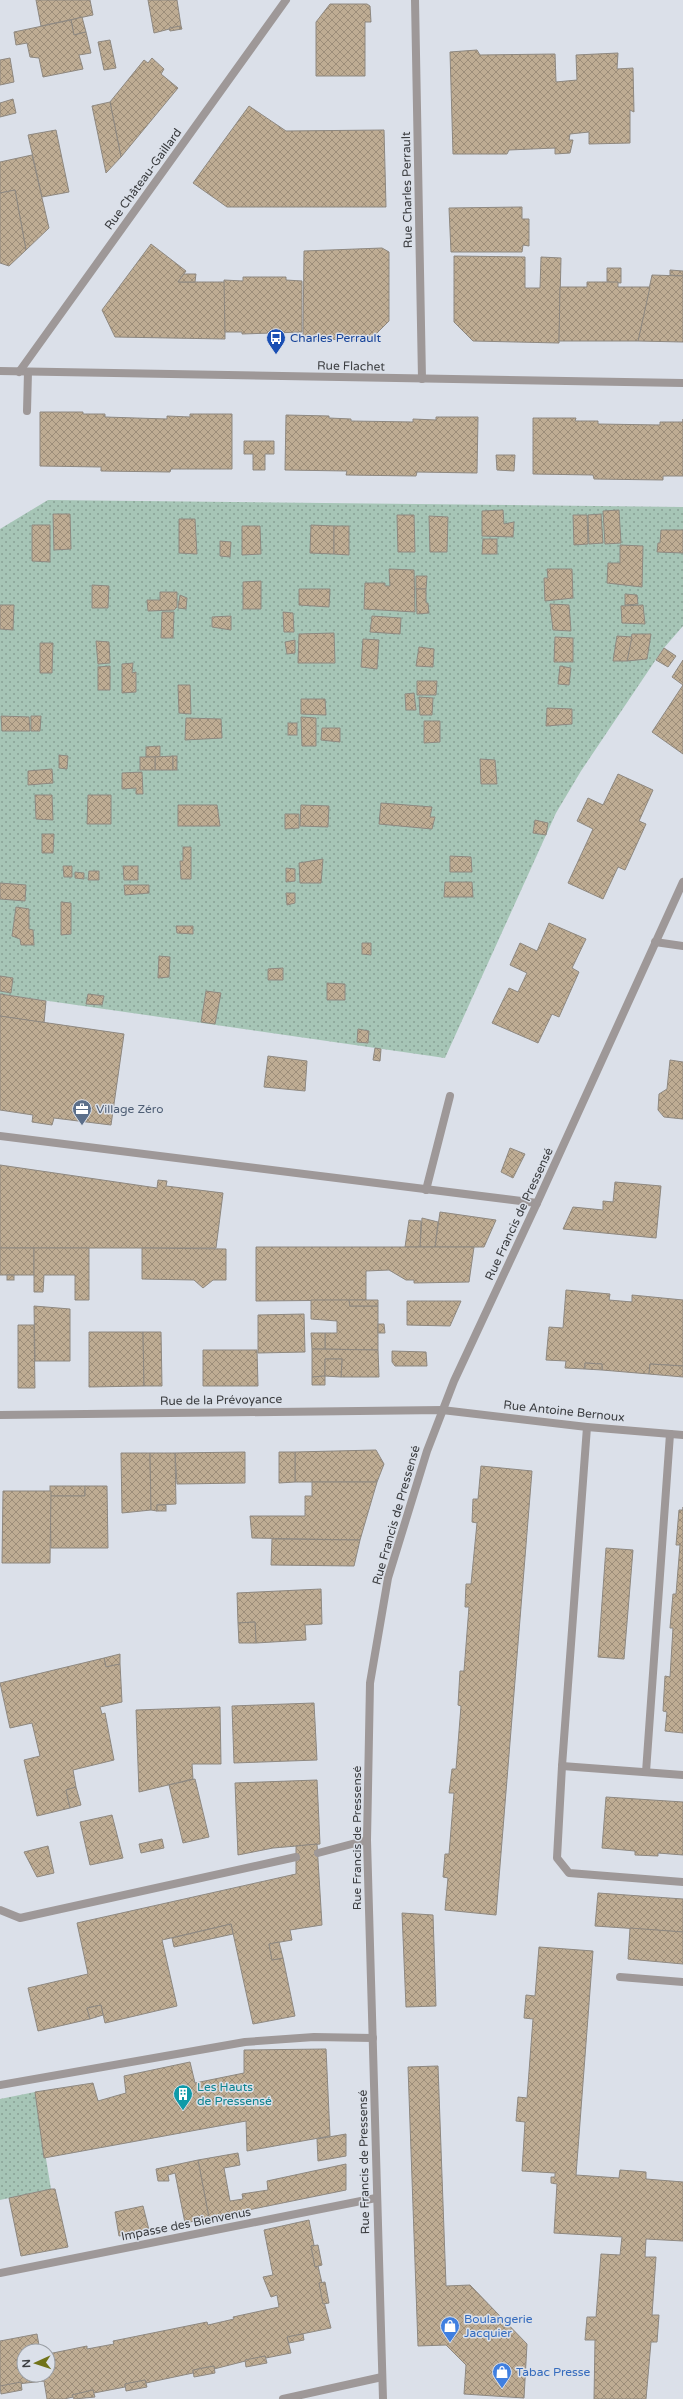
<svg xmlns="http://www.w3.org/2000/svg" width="683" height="2399" font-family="'Varela Round',sans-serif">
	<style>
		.grass { fill: url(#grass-dots) }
		.building { fill: url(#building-cross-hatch); stroke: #8e8880 }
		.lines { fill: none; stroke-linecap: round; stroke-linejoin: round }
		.service { stroke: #9e9898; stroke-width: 8 }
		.minor { stroke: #9e9898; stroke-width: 8 }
		.tertiary { stroke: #9e9898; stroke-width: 8 }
		.labels { text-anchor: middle; stroke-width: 3; stroke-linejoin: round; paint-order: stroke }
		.street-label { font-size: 12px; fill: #3b3d40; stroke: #dbe0e9 }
		.transit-label { font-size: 12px; fill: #164399; stroke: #dbe0e9; text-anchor: start }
		.service-label { font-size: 12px; fill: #4e5e75; stroke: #dbe0e9; text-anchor: start }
		.culture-label { font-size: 12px; fill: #0d838f; stroke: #dbe0e9; text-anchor: start }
		.shop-label { font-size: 12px; fill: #366cbe; stroke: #dbe0e9; text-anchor: start }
	</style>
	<defs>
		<pattern id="grass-dots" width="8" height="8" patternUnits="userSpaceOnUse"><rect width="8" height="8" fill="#a6c5b6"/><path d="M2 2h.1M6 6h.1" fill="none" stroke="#88a195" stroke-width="1.8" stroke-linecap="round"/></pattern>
		<pattern id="building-cross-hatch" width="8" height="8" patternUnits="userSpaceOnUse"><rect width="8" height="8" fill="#beac93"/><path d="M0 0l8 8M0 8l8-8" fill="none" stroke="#9c8d79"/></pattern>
	</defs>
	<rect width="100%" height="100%" fill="#dbe0e9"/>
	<g class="grass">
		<polygon points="48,500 683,507 683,626 663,649 581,771 556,813 445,1058 0,994 0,529"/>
		<polygon points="35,2092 51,2189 0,2200 0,2099"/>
	</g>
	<g class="building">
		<polygon points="36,0 90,0 93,15 41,26"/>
		<polygon points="148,0 177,0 181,26 154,33"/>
		<polygon points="330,4 367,4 370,6 371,22 365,22 365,76 316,76 316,22"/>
		<polygon points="82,17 86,32 74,35 71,20"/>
		<polygon points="71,20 74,35 86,32 91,53 79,55 83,69 43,77 39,58 30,57 27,43 16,45 14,32"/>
		<polygon points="181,26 182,29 170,31 169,28"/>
		<polygon points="110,40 116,68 104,70 98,42"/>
		<polygon points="477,50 480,55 555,54 556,82 577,80 576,55 618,53 617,69 633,68 634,112 630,110 630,143 589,144 589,132 570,134 569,140 573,140 570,153 555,154 555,148 509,150 507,154 453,154 450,52"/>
		<polygon points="10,58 14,82 0,85 0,60"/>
		<polygon points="152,58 164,69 161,74 178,88 121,157 110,102 144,60 148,63"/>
		<polygon points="13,99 16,113 0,117 0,103"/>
		<polygon points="110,102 121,157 106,173 92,106"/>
		<polygon points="249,106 286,131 384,130 386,207 227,207 193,183"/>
		<polygon points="56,130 69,192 42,197 28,135"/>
		<polygon points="32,155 49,228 26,250 15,190 0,193 0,162"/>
		<polygon points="15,190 26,250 9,266 0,263 0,193"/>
		<polygon points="522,207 522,219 529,219 529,246 523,245 522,252 451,252 449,208"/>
		<polygon points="151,244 186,271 178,282 225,282 225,339 115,337 102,310"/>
		<polygon points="382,248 389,252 389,321 370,340 303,339 304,251"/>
		<polygon points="454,256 525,257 525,288 540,288 541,257 561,258 559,343 473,341 454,322"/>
		<polygon points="607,268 621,268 621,283 607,282"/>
		<polygon points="670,270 683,271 683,276 670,275"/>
		<polygon points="184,274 196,274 195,282 178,282"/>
		<polygon points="652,275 683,276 683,342 638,341"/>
		<polygon points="243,277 286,277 286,280 302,281 302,332 242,334 242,332 225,332 224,280 243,281"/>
		<polygon points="587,282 618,282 618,287 650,287 638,341 559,341 560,287 587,287"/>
		<polygon points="40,412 83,412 83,414 105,414 105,417 167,419 167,416 190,417 190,414 232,414 232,469 171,469 170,472 101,471 101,467 40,466"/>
		<polygon points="286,415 329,416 329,418 351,419 351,421 413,422 413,419 436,420 436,417 478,417 477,473 417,472 416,476 346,475 347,471 285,470"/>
		<polygon points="533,418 576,418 575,421 598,421 598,424 660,425 660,422 683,422 683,419 683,476 663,476 663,480 594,479 593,475 533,474"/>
		<polygon points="244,441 274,441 274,454 265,454 265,470 253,470 253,454 244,454"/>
		<polygon points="496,455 515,455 514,471 497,470"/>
		<polygon points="503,510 504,524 514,522 513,537 482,536 482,511"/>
		<polygon points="619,510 621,543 605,544 603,511"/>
		<polygon points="53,514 70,514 71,549 54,550"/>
		<polygon points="601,514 603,543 589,544 588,515"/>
		<polygon points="397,515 414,515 415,552 398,552"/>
		<polygon points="573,515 587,515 588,544 574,545"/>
		<polygon points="429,516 448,517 447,552 430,552"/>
		<polygon points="179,519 195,519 197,554 179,553"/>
		<polygon points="32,525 50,525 50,562 32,561"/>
		<polygon points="311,525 334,526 334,554 310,553"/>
		<polygon points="242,526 260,526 261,554 242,555"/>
		<polygon points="334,526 349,526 349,555 334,554"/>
		<polygon points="661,530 683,530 683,553 657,552 658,543 660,543"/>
		<polygon points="483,539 497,539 497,554 482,554"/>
		<polygon points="220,541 231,542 230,557 220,556"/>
		<polygon points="620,545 643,546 642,587 607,583 608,563 620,563"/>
		<polygon points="389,569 414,570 415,612 364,609 365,583 385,583 385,586 390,586"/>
		<polygon points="547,569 572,569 573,598 545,601 544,578 548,578"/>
		<polygon points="416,576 427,576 426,589 416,589"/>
		<polygon points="261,581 261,609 243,609 243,582"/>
		<polygon points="92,585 109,586 108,608 92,608"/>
		<polygon points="299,589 330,589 329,607 299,605"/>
		<polygon points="416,589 426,589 426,603 428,603 429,613 417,614"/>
		<polygon points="160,592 177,592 177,607 174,610 148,611 147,600 160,600"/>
		<polygon points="625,594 637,595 638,604 625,605"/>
		<polygon points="180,595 187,598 186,609 178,608"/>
		<polygon points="550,604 569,605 571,631 553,630"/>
		<polygon points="0,605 14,605 13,630 0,629"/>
		<polygon points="643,605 645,624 622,623 621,606"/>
		<polygon points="162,612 174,612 173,638 161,638"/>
		<polygon points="283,612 293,613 294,632 284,632"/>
		<polygon points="231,616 231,630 212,627 212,617"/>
		<polygon points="372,616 401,618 400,634 370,632"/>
		<polygon points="334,633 335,663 298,663 299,634"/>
		<polygon points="632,634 651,634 647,659 627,661"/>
		<polygon points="617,636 632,637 627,661 613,661"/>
		<polygon points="555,637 573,638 573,662 554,662"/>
		<polygon points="363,639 379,640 377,669 361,667"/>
		<polygon points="295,640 295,653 287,654 285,642"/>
		<polygon points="96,641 109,642 110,663 98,664"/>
		<polygon points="40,643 53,643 52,673 40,673"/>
		<polygon points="419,647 434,649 433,667 416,666"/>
		<polygon points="664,648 676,656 668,667 656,660"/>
		<polygon points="683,660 683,685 672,677"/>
		<polygon points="133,663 132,673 136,672 136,692 122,693 122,664"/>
		<polygon points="110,666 110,690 98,690 98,667"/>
		<polygon points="560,666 571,668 569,685 558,684"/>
		<polygon points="417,681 437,681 436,695 417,695"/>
		<polygon points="178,685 190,685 191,714 179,713"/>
		<polygon points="683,685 683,754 652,732"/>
		<polygon points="414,693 416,710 406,710 405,694"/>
		<polygon points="419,697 433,698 432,715 420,715"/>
		<polygon points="301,699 325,699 326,715 301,714"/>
		<polygon points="547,708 572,709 572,724 546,726"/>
		<polygon points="1,716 29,717 30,731 2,731"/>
		<polygon points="31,716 41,716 40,731 31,731"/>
		<polygon points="301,717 316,718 316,746 302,746"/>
		<polygon points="186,718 221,719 222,738 185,740"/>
		<polygon points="424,721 440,721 440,742 424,743"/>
		<rect x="288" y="723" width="9" height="12"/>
		<polygon points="322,728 340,728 340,742 321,740"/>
		<polygon points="160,746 160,757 146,757 146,747"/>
		<polygon points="59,755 68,756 67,769 59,768"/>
		<polygon points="173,756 173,770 155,770 155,757"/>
		<rect x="173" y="756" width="4" height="14"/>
		<rect x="140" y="757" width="15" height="13"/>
		<polygon points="480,759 495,760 497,784 481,784"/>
		<polygon points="52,769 53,783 28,785 28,771"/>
		<polygon points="142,772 143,794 136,794 136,788 122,789 122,773"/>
		<polygon points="618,774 653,790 639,821 646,824 625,870 618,867 603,899 568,883 593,829 577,821 588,798 603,805"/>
		<polygon points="35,795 52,795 53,820 36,819"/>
		<polygon points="88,795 111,795 111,824 87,824"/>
		<polygon points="381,803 432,807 430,817 435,817 432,829 379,824"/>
		<polygon points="178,805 217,805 220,826 178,826"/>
		<polygon points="301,805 329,806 328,827 300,826"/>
		<polygon points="285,814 299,814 299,828 285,829"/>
		<polygon points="535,820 548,823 546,835 533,833"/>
		<polygon points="42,834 54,834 53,853 42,853"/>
		<polygon points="183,847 191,847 191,879 181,879 180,861 183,861"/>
		<polygon points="450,856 471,857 472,872 450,872"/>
		<polygon points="323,859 321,883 300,883 299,863"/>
		<polygon points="63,866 72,866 72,877 64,877"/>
		<polygon points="123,866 138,866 138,880 124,880"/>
		<polygon points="286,868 295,869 295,881 286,882"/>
		<polygon points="89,871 99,871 99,880 88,880"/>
		<polygon points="75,872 84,873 84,879 75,878"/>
		<polygon points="445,882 472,882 473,897 444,897"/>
		<polygon points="0,883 26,885 25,901 0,899"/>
		<polygon points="124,885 149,885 149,893 125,895"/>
		<polygon points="286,893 295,893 295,903 287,905"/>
		<polygon points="61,902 71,903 71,934 61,935"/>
		<polygon points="16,907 29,909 29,929 33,930 34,945 21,945 20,939 12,936"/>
		<polygon points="549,923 586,939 572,968 579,972 559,1017 552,1014 538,1043 492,1023 509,988 518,992 527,973 510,965 520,943 537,951"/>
		<polygon points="176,926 193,926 193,934 177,933"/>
		<polygon points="362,943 371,943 371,955 362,954"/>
		<polygon points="159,956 170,957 169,977 158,978"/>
		<polygon points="283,968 283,980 268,980 268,969"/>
		<polygon points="0,976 13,978 11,993 0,991"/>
		<polygon points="327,983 345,984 345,1000 327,1000"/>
		<polygon points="206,991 221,993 215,1024 201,1022"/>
		<polygon points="0,994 46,1001 44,1023 0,1016"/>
		<polygon points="88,994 104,996 102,1005 86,1004"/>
		<polygon points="0,1016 124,1034 111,1125 54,1118 52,1125 32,1122 33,1115 0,1110"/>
		<polygon points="358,1029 369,1031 368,1043 357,1042"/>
		<polygon points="375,1048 381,1049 380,1061 373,1060"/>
		<polygon points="268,1056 307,1061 305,1091 264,1087"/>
		<polygon points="670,1060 683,1062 683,1119 664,1117 658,1110 659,1094 667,1089"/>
		<polygon points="510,1148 525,1154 513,1178 501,1172"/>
		<polygon points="0,1165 157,1188 158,1180 167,1181 166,1186 223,1193 216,1248 0,1248"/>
		<polygon points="615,1182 661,1186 656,1238 563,1229 573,1207 603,1210 603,1201 613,1202"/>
		<polygon points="440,1212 496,1220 484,1247 435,1247"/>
		<polygon points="422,1218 438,1222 435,1247 420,1247"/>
		<polygon points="409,1220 421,1221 420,1247 405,1247"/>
		<polygon points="256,1247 474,1247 469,1282 414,1283 414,1280 406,1280 389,1270 366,1271 366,1300 256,1301"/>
		<rect x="0" y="1248" width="34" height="27"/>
		<polygon points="34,1248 89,1248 89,1300 75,1300 75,1275 44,1275 43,1292 34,1292"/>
		<polygon points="142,1248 226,1249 226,1280 213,1280 203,1288 194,1280 142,1279"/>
		<rect x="7" y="1275" width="7" height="5"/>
		<polygon points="566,1290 610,1294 609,1300 632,1302 632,1295 683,1300 683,1366 650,1364 649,1374 602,1370 602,1364 585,1363 585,1369 565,1368 566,1361 546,1360 549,1327 563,1328"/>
		<polygon points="311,1300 349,1300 350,1306 378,1306 378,1350 325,1349 325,1333 337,1333 337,1321 311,1319"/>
		<polygon points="349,1300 378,1300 378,1306 350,1306"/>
		<polygon points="407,1301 461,1301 450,1326 407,1325"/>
		<polygon points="34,1306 70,1309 70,1361 35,1361"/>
		<polygon points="304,1314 305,1352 258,1353 258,1315"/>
		<polygon points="378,1324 384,1324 385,1333 378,1333"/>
		<polygon points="18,1325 34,1325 35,1388 18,1388"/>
		<polygon points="89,1332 143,1332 144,1386 89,1387"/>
		<polygon points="143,1332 161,1332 162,1386 144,1386"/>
		<polygon points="311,1333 325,1333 325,1349 312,1349"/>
		<polygon points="312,1349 378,1350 379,1377 341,1377 342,1359 325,1359 325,1376 312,1377"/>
		<polygon points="203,1350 257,1350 258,1386 203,1386"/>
		<polygon points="392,1351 426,1352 427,1366 395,1366 392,1362"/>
		<polygon points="325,1359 342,1359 341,1377 325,1376"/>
		<polygon points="585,1363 602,1364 602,1370 585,1369"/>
		<polygon points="650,1364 683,1366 683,1377 649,1374"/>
		<polygon points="325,1376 325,1385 312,1385 312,1377"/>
		<polygon points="376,1450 384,1464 377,1482 295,1482 295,1452"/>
		<polygon points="245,1452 245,1483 177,1484 175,1453"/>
		<polygon points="279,1452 295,1452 295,1482 279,1483"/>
		<polygon points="121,1453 150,1453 151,1510 122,1513"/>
		<polygon points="150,1453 175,1453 176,1504 157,1505 157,1511 151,1510"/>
		<polygon points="481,1466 532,1471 496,1915 445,1910 448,1878 443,1877 445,1854 449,1854 454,1793 449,1793 452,1769 456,1769 461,1706 458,1705 460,1671 464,1671 469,1607 465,1607 466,1584 471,1584 477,1523 472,1522 473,1499 478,1499"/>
		<polygon points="312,1482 377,1482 360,1540 252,1538 250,1516 305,1516 305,1496 312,1496"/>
		<rect x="50" y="1486" width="35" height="10"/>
		<polygon points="85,1486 107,1486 108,1548 51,1548 50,1496 85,1496"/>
		<polygon points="3,1491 51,1491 50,1563 2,1563"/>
		<rect x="157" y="1505" width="9" height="6"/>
		<polygon points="683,1507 683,1733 665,1731 667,1712 663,1711 665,1676 670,1677 673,1628 670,1628 673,1594 676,1594 680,1545 676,1545 679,1510 683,1510"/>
		<polygon points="272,1539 360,1540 354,1566 271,1565"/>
		<polygon points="606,1548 633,1550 624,1659 598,1657"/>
		<polygon points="321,1589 322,1624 305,1625 306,1640 256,1643 255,1622 238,1623 237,1593"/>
		<polygon points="255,1622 256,1643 239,1643 238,1623"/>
		<polygon points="120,1654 120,1664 106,1667 104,1658"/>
		<polygon points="104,1658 106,1667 120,1664 122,1702 100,1707 102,1714 105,1713 114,1760 73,1770 76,1787 66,1790 70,1808 37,1816 24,1760 40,1756 32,1723 10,1728 0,1683"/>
		<polygon points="314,1703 317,1760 234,1763 232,1706"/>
		<polygon points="220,1707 221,1764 192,1764 193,1779 139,1792 136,1710"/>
		<polygon points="195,1779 209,1837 183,1843 169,1785"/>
		<polygon points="317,1780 320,1844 273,1848 238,1855 235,1783"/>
		<polygon points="76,1787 81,1805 70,1808 66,1790"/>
		<polygon points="606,1797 683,1802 683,1855 658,1853 658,1856 635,1855 635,1851 602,1848"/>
		<polygon points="112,1815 123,1858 90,1865 80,1822"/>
		<polygon points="162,1839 164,1848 141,1853 139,1844"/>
		<polygon points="317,1844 322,1925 290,1930 292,1940 269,1944 272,1960 283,1958 295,2016 253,2024 231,1924 162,1940 177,2006 105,2023 101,2005 87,2008 90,2019 38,2031 28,1988 88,1974 77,1923 296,1874 296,1846"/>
		<polygon points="48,1846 54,1873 37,1877 24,1852"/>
		<polygon points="598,1893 683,1899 683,1932 595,1926"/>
		<polygon points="402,1913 433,1915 436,2006 406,2007"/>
		<polygon points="231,1924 233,1934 174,1947 172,1938"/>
		<polygon points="630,1928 683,1932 683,1964 628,1959"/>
		<polygon points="279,1942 283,1958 272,1960 269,1944"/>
		<polygon points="539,1947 593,1951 576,2175 619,2178 620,2170 646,2172 646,2179 683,2182 683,2241 646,2239 645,2257 656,2257 652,2315 659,2315 657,2342 651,2342 646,2399 594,2399 595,2340 585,2340 587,2317 596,2317 601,2254 620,2255 622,2237 554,2233 557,2184 551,2183 551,2177 555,2177 555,2173 522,2171 525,2122 516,2121 518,2097 527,2098 533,2019 524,2018 526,1995 535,1996"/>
		<polygon points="101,2005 103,2015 90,2019 87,2008"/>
		<polygon points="326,2049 330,2136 247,2151 246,2121 44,2158 35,2092 93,2083 98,2101 126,2093 124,2076 190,2062 195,2083 244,2073 244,2050"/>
		<polygon points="438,2066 446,2286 470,2285 527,2344 524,2398 464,2394 466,2365 446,2345 418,2346 408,2067"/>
		<polygon points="346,2134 346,2156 318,2161 317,2139"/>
		<polygon points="238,2153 240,2165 224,2168 230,2201 243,2199 242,2194 268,2190 267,2181 346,2164 346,2190 209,2218 198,2160"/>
		<polygon points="198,2160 209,2218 185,2223 175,2173 168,2175 169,2181 158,2181 156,2169"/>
		<polygon points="51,2189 55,2189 68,2247 21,2256 9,2198"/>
		<polygon points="143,2206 149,2230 119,2236 115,2212"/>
		<polygon points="309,2220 314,2245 311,2246 315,2267 318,2266 322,2283 319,2283 331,2328 287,2337 291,2353 266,2358 265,2356 214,2369 214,2366 193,2370 193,2373 146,2383 145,2380 125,2384 125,2387 94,2393 93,2390 72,2395 73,2397 64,2399 47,2399 44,2381 0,2386 0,2341 37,2334 40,2351 24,2351 24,2375 48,2375 48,2354 87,2346 87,2349 114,2344 113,2341 207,2322 208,2325 234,2319 233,2317 279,2307 277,2295 271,2297 263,2277 273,2275 264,2230"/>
		<polygon points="318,2245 322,2265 315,2267 311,2246"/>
		<polygon points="325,2282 329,2303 323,2304 319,2283"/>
		<polygon points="303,2334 304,2340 289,2343 287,2337"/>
		<polygon points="265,2356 267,2363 246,2367 245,2360"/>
		<polygon points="214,2366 215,2373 194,2377 193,2370"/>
		<polygon points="145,2380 147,2387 126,2391 125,2384"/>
		<polygon points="21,2382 22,2390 1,2394 0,2386"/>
		<polygon points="93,2390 95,2397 74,2399 72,2395"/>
	</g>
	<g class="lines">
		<g class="service">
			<polyline points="27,411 28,372"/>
			<polyline points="0,1136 537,1203"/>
			<polyline points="426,1190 450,1096"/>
			<polyline points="587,1427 562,1766 557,1858 569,1873 683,1882"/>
			<polyline points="562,1766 683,1775"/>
			<polyline points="646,1772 670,1434"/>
			<polyline points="318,1853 367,1840"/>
			<polyline points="0,1910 20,1918 296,1857"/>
			<polyline points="620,1977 683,1982"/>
			<polyline points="0,2085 245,2042 314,2037 373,2038"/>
		</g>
		<g class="minor">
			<polyline points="415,0 422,379"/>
			<polyline points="655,942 683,946"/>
			<polyline points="0,1415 442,1410 587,1427 683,1435"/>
			<polyline points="0,2273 376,2198"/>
		</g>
		<g class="tertiary">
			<polyline points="0,371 683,383"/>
			<polyline points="19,372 286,0"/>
			<polyline points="283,2399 382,2377"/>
			<polyline points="383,2399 367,1840 370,1683 388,1578 427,1451 454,1381 537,1203 683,882"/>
		</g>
	</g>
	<defs>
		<symbol id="bus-pin" viewBox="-11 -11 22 30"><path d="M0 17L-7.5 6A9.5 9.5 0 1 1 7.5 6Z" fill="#1a4fb4" stroke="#dbe0e9"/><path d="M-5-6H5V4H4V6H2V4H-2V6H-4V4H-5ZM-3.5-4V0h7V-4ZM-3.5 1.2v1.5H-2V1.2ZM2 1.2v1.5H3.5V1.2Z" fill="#fff"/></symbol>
		<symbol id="office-pin" viewBox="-11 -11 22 30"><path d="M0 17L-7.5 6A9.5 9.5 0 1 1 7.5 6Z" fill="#5c6f8a" stroke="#dbe0e9"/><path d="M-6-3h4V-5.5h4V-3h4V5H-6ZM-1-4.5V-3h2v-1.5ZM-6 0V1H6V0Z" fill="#fff"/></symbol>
		<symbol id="building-pin" viewBox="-11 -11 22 30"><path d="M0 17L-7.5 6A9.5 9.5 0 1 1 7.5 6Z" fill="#0f9aa8" stroke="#dbe0e9"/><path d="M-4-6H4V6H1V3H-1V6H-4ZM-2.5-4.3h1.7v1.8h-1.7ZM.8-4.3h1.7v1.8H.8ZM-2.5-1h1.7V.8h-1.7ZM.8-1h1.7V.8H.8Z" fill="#fff"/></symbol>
		<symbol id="shop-pin" viewBox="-11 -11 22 30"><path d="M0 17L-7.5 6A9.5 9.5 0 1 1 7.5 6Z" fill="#3f7fe0" stroke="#dbe0e9"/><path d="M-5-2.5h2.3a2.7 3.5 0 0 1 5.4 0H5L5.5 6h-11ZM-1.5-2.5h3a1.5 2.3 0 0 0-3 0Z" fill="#fff"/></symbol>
	</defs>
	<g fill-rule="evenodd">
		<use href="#bus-pin" x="265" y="327" width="22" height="30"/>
		<use href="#office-pin" x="71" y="1098" width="22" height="30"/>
		<use href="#building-pin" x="172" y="2083" width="22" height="30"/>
		<use href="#shop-pin" x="439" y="2315" width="22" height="30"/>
		<use href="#shop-pin" x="491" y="2361" width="22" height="30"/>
	</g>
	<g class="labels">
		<g class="street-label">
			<text transform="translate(143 179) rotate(-54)" y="4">Rue Château-Gaillard</text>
			<text transform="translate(407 190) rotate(-91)" y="4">Rue Charles Perrault</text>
			<text transform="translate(351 366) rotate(1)" y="4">Rue Flachet</text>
			<text transform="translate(519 1214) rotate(-65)" y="4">Rue Francis de Pressensé</text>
			<text transform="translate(221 1400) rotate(-1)" y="4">Rue de la Prévoyance</text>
			<text transform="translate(564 1411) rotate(6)" y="4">Rue Antoine Bernoux</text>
			<text transform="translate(396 1515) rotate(-74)" y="4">Rue Francis de Pressensé</text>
			<text transform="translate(357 1838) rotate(-90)" y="4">Rue Francis de Pressensé</text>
			<text transform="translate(364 2162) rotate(-91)" y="4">Rue Francis de Pressensé</text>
			<text transform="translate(186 2224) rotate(-11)" y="4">Impasse des Bienvenus</text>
		</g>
		<g class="transit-label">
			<text x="290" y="342">Charles Perrault</text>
		</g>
		<g class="service-label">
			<text x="96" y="1113">Village Zéro</text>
		</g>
		<g class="culture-label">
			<text x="197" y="2091">Les Hauts<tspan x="197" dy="14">de Pressensé</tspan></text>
		</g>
		<g class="shop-label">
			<text x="464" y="2323">Boulangerie<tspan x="464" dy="14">Jacquier</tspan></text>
			<text x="516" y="2376">Tabac Presse</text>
		</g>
	</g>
	<g transform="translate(36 2363) rotate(267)"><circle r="19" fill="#dbe0e9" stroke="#9b9fa5"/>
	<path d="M0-3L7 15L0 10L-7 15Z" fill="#717319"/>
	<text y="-6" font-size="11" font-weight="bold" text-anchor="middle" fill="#3b3d40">N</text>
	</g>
</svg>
